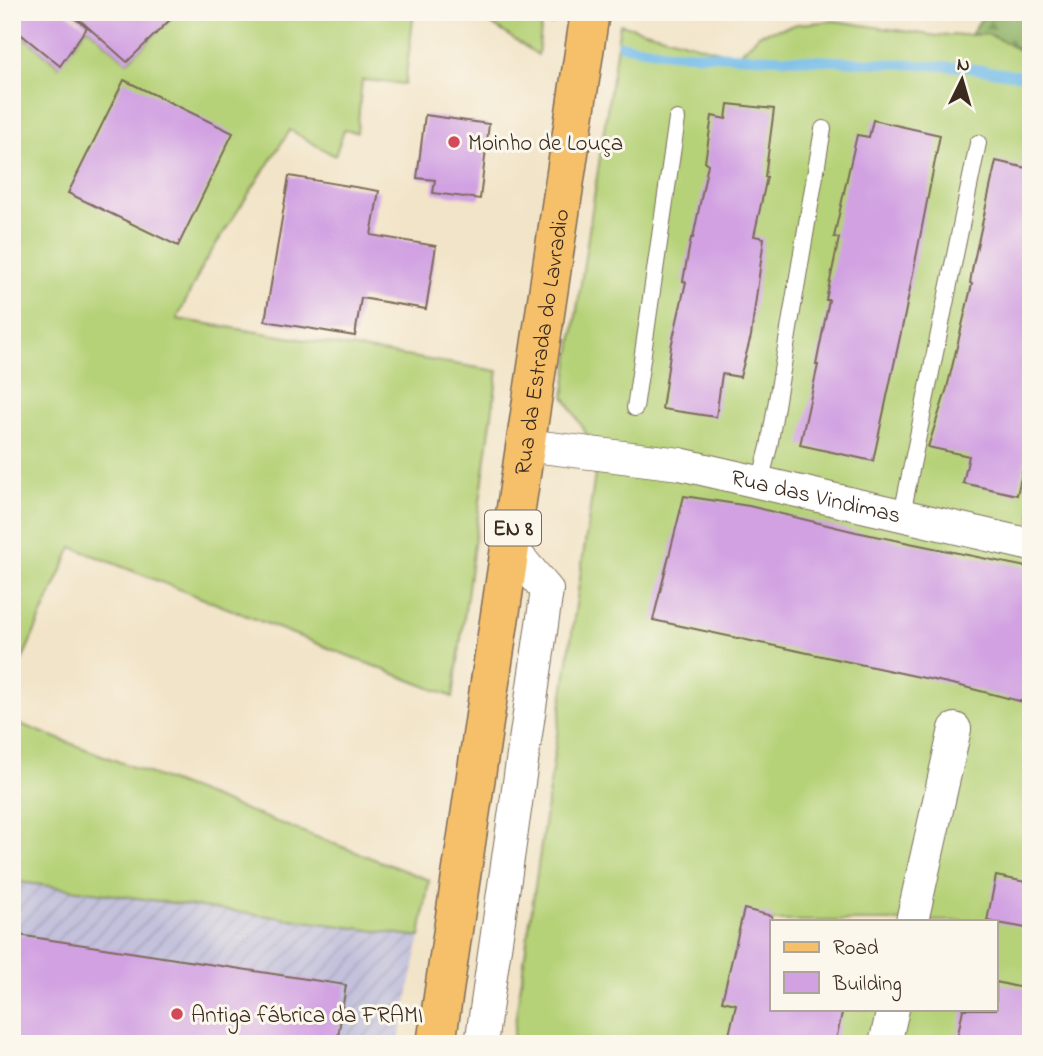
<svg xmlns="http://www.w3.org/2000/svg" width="1043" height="1056" font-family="'Indie Flower',sans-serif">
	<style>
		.industrial { fill: url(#industrial-furrows) }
		.grass { fill: #b6d278; stroke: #787e4b; stroke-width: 2; fill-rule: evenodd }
		.forest { fill: url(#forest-firs); stroke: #666f43; stroke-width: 2 }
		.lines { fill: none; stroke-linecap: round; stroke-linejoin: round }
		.stream { stroke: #6fbae8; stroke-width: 10 }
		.building { fill: #d1a1e2 }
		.service-casing { stroke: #7b6b5a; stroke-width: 18 }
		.minor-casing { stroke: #7b6b5a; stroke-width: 34 }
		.primary-casing { stroke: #7b6b5a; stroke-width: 41 }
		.service { stroke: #fff; stroke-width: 16 }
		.minor { stroke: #fff; stroke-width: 32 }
		.primary { stroke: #f6c06b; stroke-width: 38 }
		.poi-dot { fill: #d1495b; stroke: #fbf7ec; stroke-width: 2.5 }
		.labels { text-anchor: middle; stroke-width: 6; stroke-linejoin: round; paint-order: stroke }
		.shield { fill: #fbf7ec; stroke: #75685c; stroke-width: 2 }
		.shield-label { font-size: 21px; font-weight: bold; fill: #3b2a1e }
		.poi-label { font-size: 23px; fill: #3b2a1e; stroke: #fbf7ec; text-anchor: start }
		.street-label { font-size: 23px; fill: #3b2a1e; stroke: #fbf7ec }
	</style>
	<defs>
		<pattern id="industrial-furrows" width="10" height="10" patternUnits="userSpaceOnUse" patternTransform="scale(1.75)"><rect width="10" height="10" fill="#c3c1db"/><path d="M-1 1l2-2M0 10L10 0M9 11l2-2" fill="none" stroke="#a8a6bc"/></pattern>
		<pattern id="forest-firs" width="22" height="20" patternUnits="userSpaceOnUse" patternTransform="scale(1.75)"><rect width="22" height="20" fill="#90b468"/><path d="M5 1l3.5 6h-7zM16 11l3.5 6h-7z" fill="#779355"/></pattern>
	</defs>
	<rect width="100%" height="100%" fill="#fbf7ec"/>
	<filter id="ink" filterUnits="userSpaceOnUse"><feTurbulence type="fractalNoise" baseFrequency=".0143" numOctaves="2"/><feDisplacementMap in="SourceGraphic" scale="14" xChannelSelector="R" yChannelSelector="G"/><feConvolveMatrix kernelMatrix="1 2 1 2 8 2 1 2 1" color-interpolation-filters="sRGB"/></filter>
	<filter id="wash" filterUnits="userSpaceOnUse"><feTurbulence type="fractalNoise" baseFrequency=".00686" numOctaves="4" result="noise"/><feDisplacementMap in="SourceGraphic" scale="28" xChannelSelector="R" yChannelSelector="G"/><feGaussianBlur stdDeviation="1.57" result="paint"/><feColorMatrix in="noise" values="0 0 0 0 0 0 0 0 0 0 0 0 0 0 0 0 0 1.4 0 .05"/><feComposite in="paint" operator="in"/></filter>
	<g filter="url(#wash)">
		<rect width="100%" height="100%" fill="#f2e4c8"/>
		<polygon class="industrial" points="12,881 420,937 398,1044 12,1044"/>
		<g class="grass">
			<polygon points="178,12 414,12 405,84 362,80 357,132 344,130 335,156 290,130 204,263 177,319 498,371 453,697 72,547 12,683 12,27 59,66 87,27 127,62"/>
			<polygon points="463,12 543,12 538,55 481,17"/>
			<path d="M835,21l102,15 52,-2 42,22v988h-519l86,-590 -34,-58 56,-372 117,32 23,-22 38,-10zM772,921h224v88h-224z"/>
			<polygon points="12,721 429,880 420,937 12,881"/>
		</g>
		<polygon class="forest" points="985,12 1031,12 1031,56 989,34 971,35"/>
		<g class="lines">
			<g class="stream">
				<polyline points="541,12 551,21"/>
				<polyline points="621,45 668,53 961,67 1031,77"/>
			</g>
		</g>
		<g id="blocks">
			<g class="building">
				<polygon points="12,12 65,12 87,27 60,66 12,27"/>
				<polygon points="71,12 178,12 127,62"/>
				<polygon points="124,80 233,133 178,246 68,193"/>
				<polygon points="728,104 774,109 765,177 767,177 754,236 764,238 751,336 740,377 722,374 716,417 662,409 671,347 686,282 683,281 691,238 693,238 708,164 705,162 712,116 726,119"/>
				<polygon points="425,115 489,124 480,199 433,193 435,180 417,178"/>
				<polygon points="873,120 940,135 905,314 873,461 800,445 818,365 816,365 829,300 826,300 839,238 834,237 846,183 857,135 869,137"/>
				<polygon points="996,161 1031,169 1031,435 1017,495 963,483 969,456 928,447 947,388 972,284 970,283 973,265"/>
				<polygon points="289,176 379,191 371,235 436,246 426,309 361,298 355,336 265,321"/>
				<polygon points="684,496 749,506 856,532 1031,568 1031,704 957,685 653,620"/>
				<polygon points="996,876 1031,883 1031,929 987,921"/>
				<polygon points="744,909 772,916 772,1009 843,1009 835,1044 727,1044 736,1004 722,1001"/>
				<polygon points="12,934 346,985 337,1044 12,1044"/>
				<polygon points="996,982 1031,990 1031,1044 956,1044 963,1009 996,1009"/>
			</g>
		</g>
	</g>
	<g filter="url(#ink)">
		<use href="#blocks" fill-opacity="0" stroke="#7b6b5a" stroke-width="2"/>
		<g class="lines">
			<defs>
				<g id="service">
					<polyline points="635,408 677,119"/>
					<polyline points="760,482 769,447 823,129"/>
					<polyline points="902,514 978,143"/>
				</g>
				<g id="minor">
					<path id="s1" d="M525,445l155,19 351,81"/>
					<polyline points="912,921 955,729"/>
					<polyline points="481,1044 547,590 510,547"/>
					<polyline points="885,1044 893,1009"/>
				</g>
				<g id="primary">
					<path id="s2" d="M436,1044l154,-1032"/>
				</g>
			</defs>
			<use href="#service" class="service-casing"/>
			<use href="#minor" class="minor-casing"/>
			<use href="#primary" class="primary-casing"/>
			<use href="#service" class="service"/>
			<use href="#minor" class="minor"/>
			<use href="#primary" class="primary"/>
		</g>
	</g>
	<g class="poi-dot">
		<circle cx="454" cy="142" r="7"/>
		<circle cx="177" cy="1014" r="7"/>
	</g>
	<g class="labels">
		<rect class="shield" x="485" y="510.5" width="56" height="35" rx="5"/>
		<g class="shield-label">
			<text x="513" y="535">EN 8</text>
		</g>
		<g class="poi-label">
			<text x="468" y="150">Moinho de Louça</text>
			<text x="191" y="1022">Antiga fábrica da FRAMI</text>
		</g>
		<g class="street-label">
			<text dy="8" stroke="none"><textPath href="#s2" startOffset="710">Rua da Estrada do Lavradio</textPath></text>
			<text dy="8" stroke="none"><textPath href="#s1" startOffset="296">Rua das Vindimas</textPath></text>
		</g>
	</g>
	<rect width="1043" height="1056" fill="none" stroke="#fbf7ec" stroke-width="42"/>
	<rect x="770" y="920" width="228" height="91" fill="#fbf7ec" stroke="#aea59a" stroke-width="2"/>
	<rect x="784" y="942" width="35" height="10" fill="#f6c06b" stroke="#aea59a" stroke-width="2"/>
	<text x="833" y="954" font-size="21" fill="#3b2a1e">Road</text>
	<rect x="784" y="972" width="35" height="21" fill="#d1a1e2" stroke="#aea59a" stroke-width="2"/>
	<text x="833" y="990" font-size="21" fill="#3b2a1e">Building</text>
	<g transform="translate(962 80) rotate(5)" stroke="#fbf7ec" stroke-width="5" paint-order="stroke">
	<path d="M0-5L12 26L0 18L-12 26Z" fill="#3b2a1e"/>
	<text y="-10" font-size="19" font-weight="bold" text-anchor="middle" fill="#3b2a1e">N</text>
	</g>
</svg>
